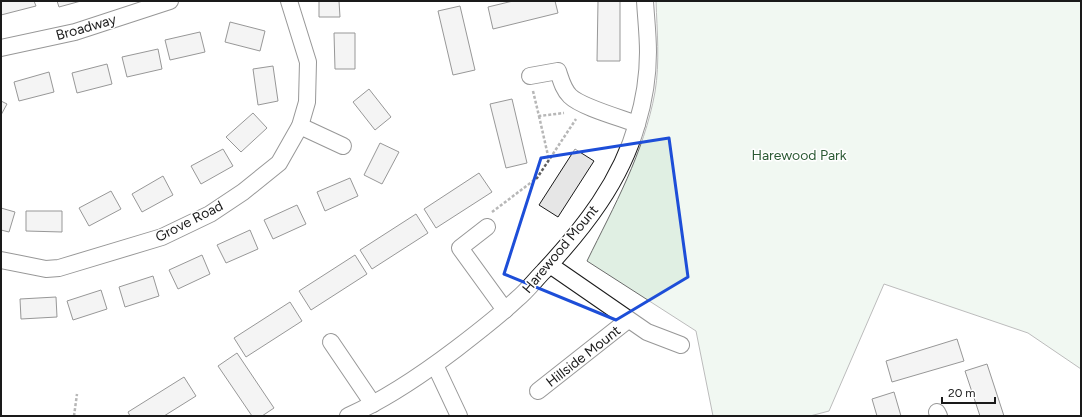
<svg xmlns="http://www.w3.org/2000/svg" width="1082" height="417" font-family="Figtree,sans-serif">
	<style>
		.green { fill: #e0efe3; stroke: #6a6a6a }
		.building { fill: #e6e6e6; stroke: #1a1a1a }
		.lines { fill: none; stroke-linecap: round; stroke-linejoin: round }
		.street-casing { stroke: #1a1a1a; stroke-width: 18 }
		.path { stroke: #5f5f5f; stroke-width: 2.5; stroke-dasharray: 3 2; stroke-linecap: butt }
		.street { stroke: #fff; stroke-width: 16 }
		.marked { fill: none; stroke: #1d4ed8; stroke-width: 3; stroke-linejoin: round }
		.labels { text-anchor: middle; stroke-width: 3; stroke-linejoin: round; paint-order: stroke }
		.street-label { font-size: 14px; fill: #1a1a1a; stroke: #fff }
		.park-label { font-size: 14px; fill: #2b5a34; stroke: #fff }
	</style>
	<rect width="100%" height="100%" fill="#fff"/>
	<path class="green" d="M656,1h425v368l-53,-36 -144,-49 -55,127 -19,5h-97l-17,-85 -109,-70c27,-55 57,-108 68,-169 5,-30 2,-61 1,-91z"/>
	<g class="building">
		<polygon points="1,1 34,1 36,6 1,15"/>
		<polygon points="57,1 81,1 59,7"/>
		<polygon points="319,1 339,1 340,17 319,17"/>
		<polygon points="513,1 555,1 558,13 493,29 488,7"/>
		<polygon points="598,1 620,1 620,61 597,61"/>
		<polygon points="460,6 475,70 453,75 438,11"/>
		<polygon points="230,22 265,31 260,51 225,42"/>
		<polygon points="200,32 205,52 170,60 165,40"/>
		<polygon points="334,33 355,33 355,69 335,69"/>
		<polygon points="158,49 162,69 127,77 122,57"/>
		<polygon points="107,64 112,84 77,93 72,73"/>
		<polygon points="273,66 278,101 258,105 253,69"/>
		<polygon points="49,72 54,92 19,101 14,82"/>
		<polygon points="369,89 391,117 375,130 353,102"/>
		<polygon points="512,99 527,163 506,168 490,104"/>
		<polygon points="1,101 7,104 1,115"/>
		<polygon points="253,113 267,128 241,152 226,137"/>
		<polygon points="380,143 399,152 382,184 364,175"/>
		<polygon points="223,149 233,166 201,184 191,166"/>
		<polygon points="575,149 594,161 558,217 539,205"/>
		<polygon points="479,173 492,192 436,228 424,209"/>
		<polygon points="163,176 173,195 142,212 132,194"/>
		<polygon points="350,178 358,196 325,211 317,192"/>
		<polygon points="111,191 121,209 89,226 79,208"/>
		<polygon points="297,205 306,224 273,239 264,220"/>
		<polygon points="1,208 15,212 9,232 1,230"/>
		<polygon points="26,211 62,211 62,232 26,231"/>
		<polygon points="416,214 428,233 372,269 360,250"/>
		<polygon points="250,230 258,249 226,263 217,245"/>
		<polygon points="202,255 210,274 178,289 169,270"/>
		<polygon points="355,255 367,274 311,310 299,291"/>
		<polygon points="153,276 159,296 125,307 119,287"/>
		<polygon points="101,290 107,309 73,320 67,301"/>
		<polygon points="56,297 57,317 21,319 20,299"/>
		<polygon points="290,302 302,321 246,357 234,338"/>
		<polygon points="957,339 964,361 892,382 886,361"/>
		<polygon points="237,353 274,408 262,416 252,416 218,366"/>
		<polygon points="987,364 1004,416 980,416 965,371"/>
		<polygon points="184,377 196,396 164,416 130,416 128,412"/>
		<polygon points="894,392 901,416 877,416 872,399"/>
	</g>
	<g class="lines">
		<defs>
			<g id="street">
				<polyline points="1,48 75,32 170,1"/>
				<path d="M530,76l28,-5c3,9 5,18 12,25 11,11 51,22 67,28"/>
				<polyline points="300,126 343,146"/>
				<polyline points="487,227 460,248 505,310"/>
				<polyline points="1,260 46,269 59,268 162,237 210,214 243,192 279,163 300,126 307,102 308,62 289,1"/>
				<polyline points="550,265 647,332 681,345"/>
				<polyline points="331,342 373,404"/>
				<polyline points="435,365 459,416"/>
				<polyline points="538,391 628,320"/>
				<polyline points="937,412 939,416"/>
				<path d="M348,416c39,-17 75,-42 108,-67 21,-16 42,-32 61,-50 10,-8 18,-19 27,-28 40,-43 77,-90 93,-147 7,-23 11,-48 11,-72 0,-17 -2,-34 -3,-51"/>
			</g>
		</defs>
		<use href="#street" class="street-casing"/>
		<g class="path">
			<polyline points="533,91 539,116 564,113"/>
			<polyline points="539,116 549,160"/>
			<polyline points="492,212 537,178 576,119"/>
			<polyline points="74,416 77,394"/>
		</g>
		<use href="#street" class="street"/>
	</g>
	<path d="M0 0H1082V417H0ZM669,138l19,139 -72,43 -112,-46 37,-116z" fill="#fff" fill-opacity=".55" fill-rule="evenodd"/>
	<path class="marked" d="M669,138l19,139 -72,43 -112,-46 37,-116z"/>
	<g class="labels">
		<g class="street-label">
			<text transform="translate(86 27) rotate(-16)" y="5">Broadway</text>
			<text transform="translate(189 221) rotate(-27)" y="5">Grove Road</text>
			<text transform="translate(560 249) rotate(-50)" y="5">Harewood Mount</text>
			<text transform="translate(583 356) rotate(-38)" y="5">Hillside Mount</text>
		</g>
		<g class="park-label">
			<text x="799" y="160">Harewood Park</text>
		</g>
	</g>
	<rect width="1082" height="417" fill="none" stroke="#1a1a1a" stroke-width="4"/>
	<path d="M942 397v6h53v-6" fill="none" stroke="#1a1a1a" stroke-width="2"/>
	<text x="948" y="397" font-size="12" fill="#1a1a1a" stroke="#ffffff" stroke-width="3" paint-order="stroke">20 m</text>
</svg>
